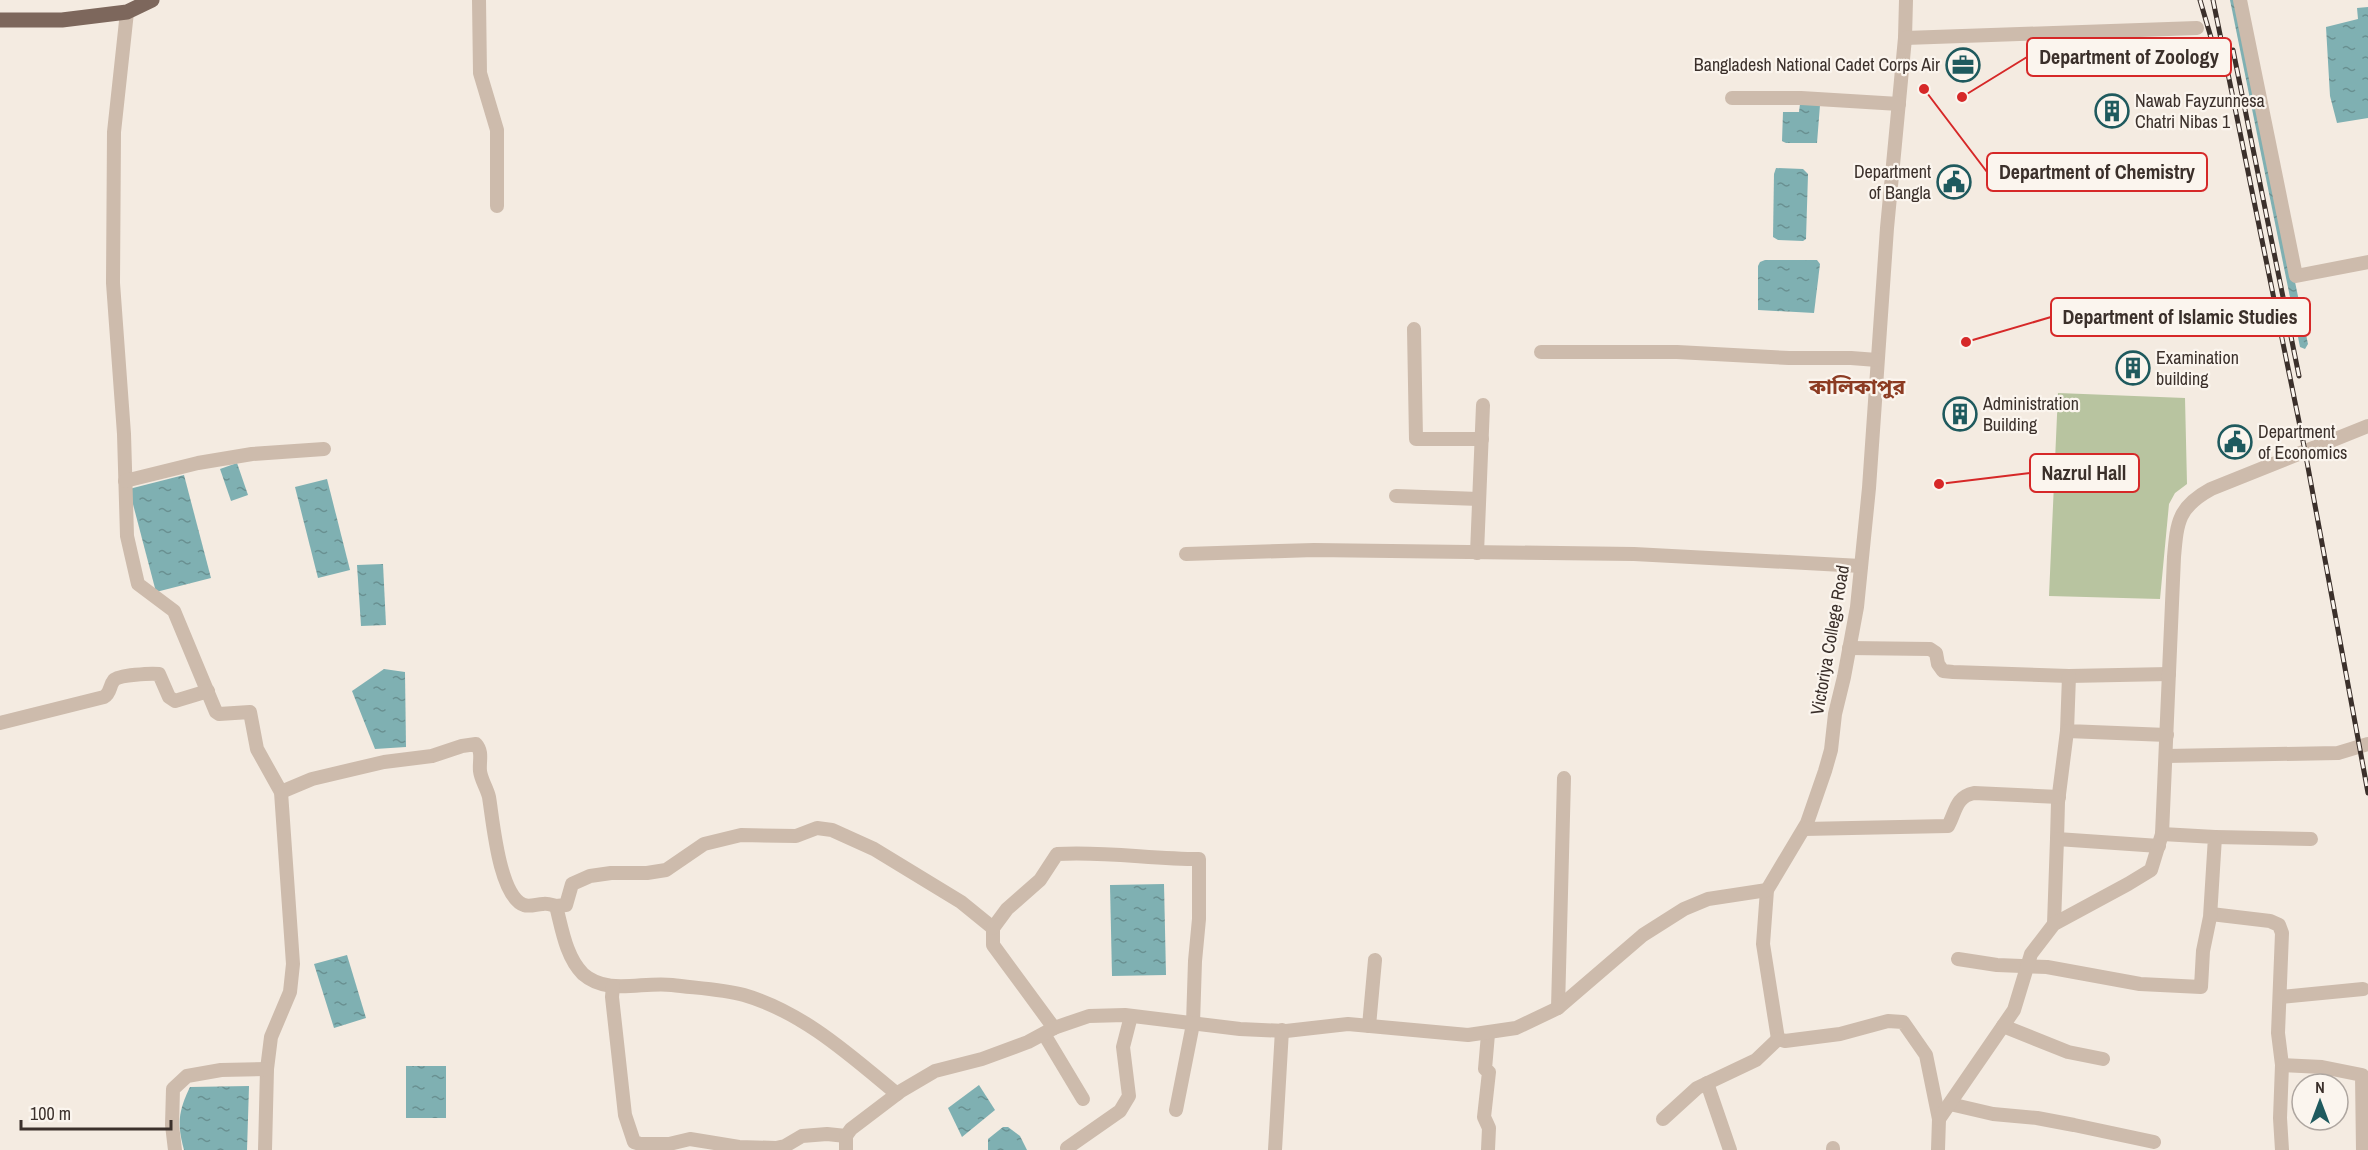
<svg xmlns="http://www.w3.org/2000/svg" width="2368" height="1150" font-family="'Archivo Narrow','Noto Sans Bengali',sans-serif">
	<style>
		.grass { fill: #b8c4a0 }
		.water { fill: url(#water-ripples) }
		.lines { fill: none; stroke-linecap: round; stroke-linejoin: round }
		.minor { stroke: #cdbbac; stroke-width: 14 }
		.major { stroke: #7d675c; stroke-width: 15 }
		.rail-casing { stroke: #3b302b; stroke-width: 5 }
		.rail { stroke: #fbf5ee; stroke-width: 3; stroke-dasharray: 9; stroke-linecap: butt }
		.labels { text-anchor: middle; stroke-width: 4.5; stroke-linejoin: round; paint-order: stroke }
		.poi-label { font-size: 18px; fill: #3b302b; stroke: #fbf5ee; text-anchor: start }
		.street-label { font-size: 18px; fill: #3b302b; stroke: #fbf5ee }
		.quarter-label { font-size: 21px; font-weight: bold; fill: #8c3b22; stroke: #fbf5ee }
		.leader { fill: none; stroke: #d62828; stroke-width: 2 }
		.callout-dot { fill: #d62828; stroke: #fbf5ee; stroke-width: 2 }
		.callout { fill: #fbf5ee; stroke: #d62828; stroke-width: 2 }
		.callout-label { font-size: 20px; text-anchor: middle; font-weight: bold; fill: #3b302b }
	</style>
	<defs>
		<pattern id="water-ripples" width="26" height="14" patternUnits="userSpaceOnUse" patternTransform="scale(1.5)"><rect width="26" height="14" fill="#7fb0b2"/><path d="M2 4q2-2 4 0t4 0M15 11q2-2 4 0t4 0" fill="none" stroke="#699091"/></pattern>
	</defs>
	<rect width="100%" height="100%" fill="#f4ebe1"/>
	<polygon class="grass" points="2058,393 2185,398 2187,484 2175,493 2169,504 2160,599 2049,596"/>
	<g class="water">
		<polygon points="2230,0 2236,0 2308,344 2305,349 2300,347"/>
		<polygon points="2368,7 2368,118 2337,123 2330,96 2326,27 2358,19 2357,8"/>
		<polygon points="1800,104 1820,105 1817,143 1786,143 1782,141 1783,112 1799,112"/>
		<polygon points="1776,168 1803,169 1808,174 1806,239 1803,241 1778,240 1773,237 1774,174"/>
		<polygon points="1765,260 1817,260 1820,264 1814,313 1758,310 1758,266 1760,262"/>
		<polygon points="237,463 248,495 231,501 220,469"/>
		<polygon points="184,475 211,578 156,592 129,489"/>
		<polygon points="327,479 350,570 318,578 295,487"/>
		<polygon points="383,564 386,625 361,626 357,565"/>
		<polygon points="384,669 405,672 406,747 375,749 352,691"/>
		<polygon points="1164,884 1166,975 1112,976 1110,885"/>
		<polygon points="347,955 366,1018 334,1028 314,964"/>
		<rect x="406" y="1066" width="40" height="52"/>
		<polygon points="979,1085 995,1110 962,1137 948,1108"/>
		<path d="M249,1086l-2,64h-63c-7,-26 -6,-38 6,-63z"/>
		<polygon points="1003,1127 1008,1127 1020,1136 1027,1150 988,1150 988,1139"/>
	</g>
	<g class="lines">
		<g class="minor">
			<polyline points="479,0 480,73 497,130 497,206"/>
			<polyline points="1906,0 1905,38 1887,228 1869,488 1857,607 1844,677 1835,714 1831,750 1825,771 1807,823 1767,890 1763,944 1778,1039 1785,1041 1840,1034 1888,1021 1903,1022 1926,1055 1939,1119 1938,1150"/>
			<polyline points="2240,0 2296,276 2368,262"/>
			<polyline points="127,12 114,132 113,283 124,434 127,536 138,584 174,611 216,712 219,714 250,712 257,749 281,792 293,964 290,992 271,1037 267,1069 265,1150"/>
			<polyline points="1905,38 2197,28"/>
			<polyline points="1732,98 1801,98 1899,104"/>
			<polyline points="1414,329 1416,439 1482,439"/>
			<polyline points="1541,352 1677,352 1789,358 1851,358 1877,360"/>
			<polyline points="125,481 198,463 252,454 324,449"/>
			<polyline points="1396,496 1479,499"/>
			<polyline points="1477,553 1483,405"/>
			<polyline points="1186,554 1314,550 1634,554 1861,566"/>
			<polyline points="1849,648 1930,649 1936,653 1938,664 1943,671 1953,672 2069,676 2169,674"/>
			<polyline points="2069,676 2067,731 2167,735"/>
			<path d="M0,723l104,-26c7,-4 5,-11 10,-17 5,-5 37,-7 45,-6l10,23 6,4 33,-10"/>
			<polyline points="2067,731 2058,802 2057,839 2159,846"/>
			<polyline points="2166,756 2338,753 2368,744"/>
			<path d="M281,792l31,-13 72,-17 48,-6 30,-10 14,-2c7,8 3,17 4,27 1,9 7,17 9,26 4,24 10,99 35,108 6,2 13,-1 19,-1 4,-1 9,1 13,2 6,23 10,51 27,68 25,22 60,7 89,11 23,3 50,4 72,10 59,17 107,61 153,99"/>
			<path d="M1804,829l144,-3c8,-14 7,-29 26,-33l85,4"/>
			<polyline points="2215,837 2311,839"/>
			<polyline points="556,906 566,905 572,884 590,876 611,873 647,873 666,870 704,844 741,835 796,836 817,828 832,830 874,849 961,902 993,928 993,945 1054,1028"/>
			<polyline points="2211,914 2270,921 2279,925 2282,933 2278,1033 2282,1065 2280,1118 2282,1150"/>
			<polyline points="2054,924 2057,839"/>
			<path d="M993,928l14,-19 33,-29 17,-26c48,-3 94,5 142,5v60l-4,42 -2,63 -17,86"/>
			<polyline points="1958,959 1997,965 2047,967 2140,984 2201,987 2203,951 2210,917 2215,837 2162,834"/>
			<polyline points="613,986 612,997 625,1115 634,1142 640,1144 669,1144 690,1139 739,1147 776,1148 785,1146 802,1136 827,1134 846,1136"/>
			<polyline points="2281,997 2363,989"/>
			<polyline points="1558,1008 1564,778"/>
			<polyline points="1369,1026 1375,960"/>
			<polyline points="2003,1026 2068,1052 2103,1059"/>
			<polyline points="1044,1034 1083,1099"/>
			<polyline points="1488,1034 1485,1069 1489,1072 1484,1117 1489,1128 1488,1150"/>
			<polyline points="2282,1065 2322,1067 2362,1075 2363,1150"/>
			<polyline points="1707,1083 1730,1150"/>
			<polyline points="1950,1104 1993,1114 2037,1118 2074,1125 2154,1142"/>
			<polyline points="1663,1119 1697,1088 1756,1060 1778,1039"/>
			<path d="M1939,1119l75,-109 17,-56 23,-30 74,-40 23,-14 11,-36 12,-277c3,-35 4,-50 37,-68l157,-63"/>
			<polyline points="1067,1148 1120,1111 1129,1096 1123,1047 1131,1016"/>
			<polyline points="1833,1148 1833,1150"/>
			<polyline points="175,1150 172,1125 173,1089 187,1076 221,1070 267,1069"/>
			<polyline points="846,1150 846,1136 851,1129 901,1091 935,1071 982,1059 1028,1042 1054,1028 1089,1016 1125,1015 1240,1029 1286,1031 1348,1024 1468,1035 1516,1028 1558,1008 1643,935 1684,909 1708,899 1767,890"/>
			<polyline points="1275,1150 1282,1030"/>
		</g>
		<polyline class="major" points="0,20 62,20 127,12 152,0"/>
		<defs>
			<g id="rail">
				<polyline points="2200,0 2219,65"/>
				<polyline points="2213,0 2305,451 2368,793"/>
				<polyline points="2233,50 2299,376"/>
			</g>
		</defs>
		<use href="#rail" class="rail-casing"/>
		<use href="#rail" class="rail"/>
	</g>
	<defs>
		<symbol id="office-ring" viewBox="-11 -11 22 22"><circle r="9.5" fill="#fbf5ee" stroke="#1f5a5e" stroke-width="1.5"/><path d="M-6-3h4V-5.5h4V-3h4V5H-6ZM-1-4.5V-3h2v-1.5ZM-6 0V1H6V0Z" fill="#1f5a5e"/></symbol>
		<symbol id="building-ring" viewBox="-11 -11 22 22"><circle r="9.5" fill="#fbf5ee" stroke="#1f5a5e" stroke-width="1.5"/><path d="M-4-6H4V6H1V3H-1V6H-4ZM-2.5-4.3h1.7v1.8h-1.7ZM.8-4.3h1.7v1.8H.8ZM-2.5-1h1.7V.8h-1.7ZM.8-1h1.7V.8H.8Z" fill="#1f5a5e"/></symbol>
		<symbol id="civic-ring" viewBox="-11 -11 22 22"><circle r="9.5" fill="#fbf5ee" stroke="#1f5a5e" stroke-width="1.5"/><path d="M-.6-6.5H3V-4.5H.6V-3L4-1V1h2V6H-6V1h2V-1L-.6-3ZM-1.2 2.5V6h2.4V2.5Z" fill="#1f5a5e"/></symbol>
	</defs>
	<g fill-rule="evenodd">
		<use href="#office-ring" x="1944" y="46" width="38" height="38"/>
		<use href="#building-ring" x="2093" y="92" width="38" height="38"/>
		<use href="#civic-ring" x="1935" y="163" width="38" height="38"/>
		<use href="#building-ring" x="2114" y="349" width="38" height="38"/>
		<use href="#building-ring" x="1941" y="395" width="38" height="38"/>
		<use href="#civic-ring" x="2216" y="423" width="38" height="38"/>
	</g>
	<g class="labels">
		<g class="poi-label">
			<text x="1940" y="71" text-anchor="end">Bangladesh National Cadet Corps Air</text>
			<text x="2135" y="107">Nawab Fayzunnesa<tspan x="2135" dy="21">Chatri Nibas 1</tspan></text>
			<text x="1931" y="178" text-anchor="end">Department<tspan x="1931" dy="21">of Bangla</tspan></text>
			<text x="2156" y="364">Examination<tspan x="2156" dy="21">building</tspan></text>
			<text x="1983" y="410">Administration<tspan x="1983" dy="21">Building</tspan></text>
			<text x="2258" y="438">Department<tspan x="2258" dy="21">of Economics</tspan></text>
		</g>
		<g class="street-label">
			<text transform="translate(1830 640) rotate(-80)" y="6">Victoriya College Road</text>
		</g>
		<g class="quarter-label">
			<text x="1857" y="394">কালিকাপুর</text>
		</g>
	</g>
	<path class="leader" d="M1962 97L2027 57M1924 89L1987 172M1966 342L2051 317M1939 484L2030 473"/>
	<g class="callout-dot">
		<circle cx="1962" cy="97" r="6"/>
		<circle cx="1924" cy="89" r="6"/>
		<circle cx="1966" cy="342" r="6"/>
		<circle cx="1939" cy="484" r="6"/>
	</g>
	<g class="callout">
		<rect x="2027" y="38" width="204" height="38" rx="6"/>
		<rect x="1987" y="153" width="220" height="38" rx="6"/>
		<rect x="2051" y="298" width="259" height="38" rx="6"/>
		<rect x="2030" y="454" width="109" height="38" rx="6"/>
	</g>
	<g class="callout-label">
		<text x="2129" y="64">Department of Zoology</text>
		<text x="2097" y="179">Department of Chemistry</text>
		<text x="2180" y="324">Department of Islamic Studies</text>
		<text x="2084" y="480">Nazrul Hall</text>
	</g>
	<g transform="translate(2320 1102)"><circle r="28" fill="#fbf5ee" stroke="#aea6a0" stroke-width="1.5"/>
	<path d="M0-4.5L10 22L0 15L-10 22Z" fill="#1f5a5e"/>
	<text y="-9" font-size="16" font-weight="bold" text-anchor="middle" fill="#3b302b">N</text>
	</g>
	<path d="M21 1120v9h150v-9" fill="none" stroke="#3b302b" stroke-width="3"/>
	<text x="30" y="1120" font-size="18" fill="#3b302b" stroke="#fbf5ee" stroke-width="4.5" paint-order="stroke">100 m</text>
</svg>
